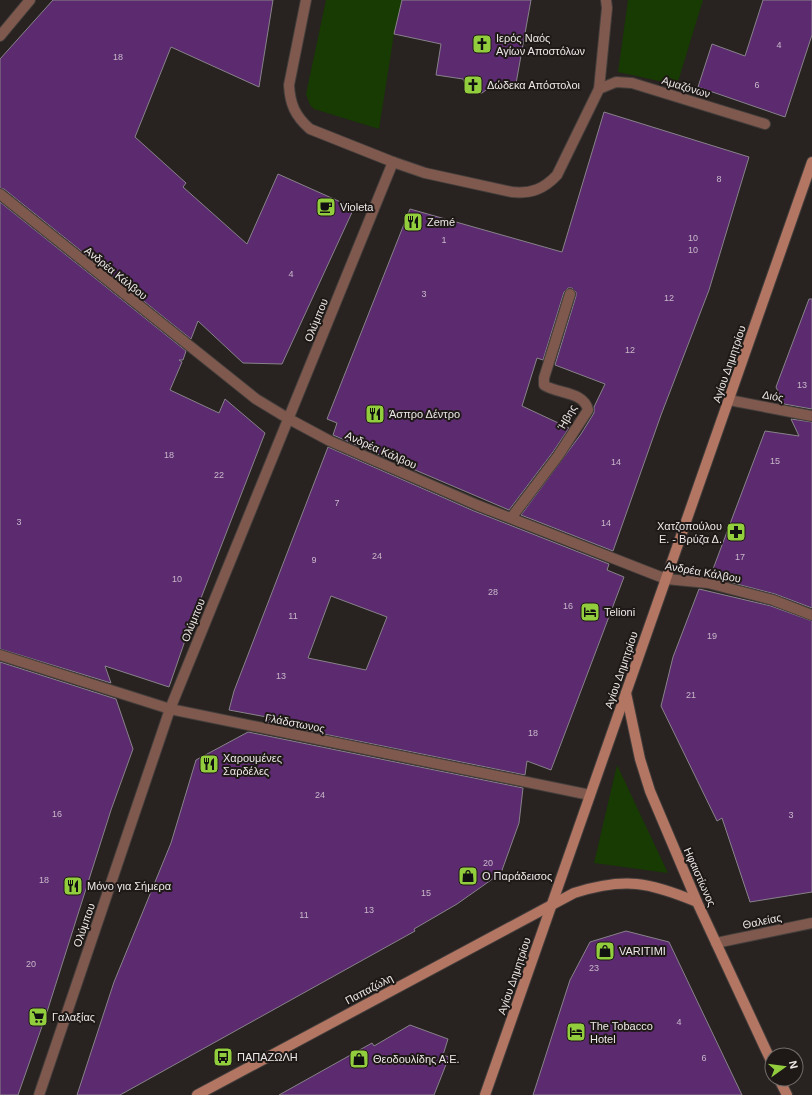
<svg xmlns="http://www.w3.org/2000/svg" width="812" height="1095" font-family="Helvetica,sans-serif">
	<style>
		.green { fill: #173b02 }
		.building { fill: #5b2a6f; stroke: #878389; fill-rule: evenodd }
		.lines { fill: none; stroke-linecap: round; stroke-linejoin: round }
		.lane-casing { stroke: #433e3c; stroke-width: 12 }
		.street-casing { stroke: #433e3c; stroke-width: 12 }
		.secondary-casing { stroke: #433e3c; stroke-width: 12 }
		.lane { stroke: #7f594d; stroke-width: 10 }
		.street { stroke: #7f594d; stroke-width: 10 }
		.secondary { stroke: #b37663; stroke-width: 10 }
		.labels { text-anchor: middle; stroke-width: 4; stroke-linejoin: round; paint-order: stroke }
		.number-label { font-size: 9px; fill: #c8b8c9 }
		.poi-label { font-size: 11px; fill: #ece8e7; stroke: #1e1917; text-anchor: start }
		.street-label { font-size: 11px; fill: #ece8e7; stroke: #1e1917 }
	</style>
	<rect width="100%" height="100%" fill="#282220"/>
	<g class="green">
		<polygon points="326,0 402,0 394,34 379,129 314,109 310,105 306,94"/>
		<polygon points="628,0 703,0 677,85 618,72"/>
		<polygon points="617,765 668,873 594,863"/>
	</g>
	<g class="building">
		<polygon points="53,0 273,0 259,87 171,47 135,137 186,183 183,187 247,244 278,174 354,208 282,364 243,363 198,321 191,339 4,189 0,188 0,59"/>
		<polygon points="402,0 531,0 515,89 493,85 482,93 468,92 463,79 436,75 441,44 394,34"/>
		<polygon points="763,0 812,0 812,35 785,117 698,87 712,44 745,56"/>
		<polygon points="604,112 749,157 709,290 661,415 613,551 521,515 581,434 594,413 594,407 605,384 555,365 576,296 576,292 572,288 568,288 564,292 543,360 537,358 522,406 569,428 553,452 509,510 333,435 337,423 327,419 410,209 562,252"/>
		<polygon points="0,202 186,351 183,360 179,360 182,362 170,390 219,413 225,399 265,433 189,629 169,687 105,666 111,683 0,649"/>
		<polygon points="809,299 812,299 812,409 784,404 776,387"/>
		<polygon points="791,419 812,422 812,608 775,594 710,577 765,431 799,436"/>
		<path d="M328,447l146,64 135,53 -2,6 17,7 -73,193 -24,-9 -2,14 -260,-53 7,-4 -43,-8 5,-19zM331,596l56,21 -21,53 -58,-12z"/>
		<polygon points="699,589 771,606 812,621 812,892 750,902 722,818 717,821 661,706 673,657"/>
		<polygon points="0,662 116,699 133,749 111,810 46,1015 18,1095 0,1095"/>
		<polygon points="248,732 523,788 519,823 501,873 457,904 414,929 415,931 120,1095 77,1095 114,982 171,843 196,760"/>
		<polygon points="626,931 669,942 742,1095 533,1095 570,980 590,942"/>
		<polygon points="410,1025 448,1039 443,1055 449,1057 434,1095 279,1095 372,1043 374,1046"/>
	</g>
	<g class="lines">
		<defs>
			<polyline id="lane" points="599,89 607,8 606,0"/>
			<g id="street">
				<path d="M306,0l-17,85c1,19 6,31 21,44l83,33 32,11 87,19c19,2 32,-3 45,-17l42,-86 17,-7 16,1 133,41"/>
				<polyline points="0,36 30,0"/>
				<polyline points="0,194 256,399 289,419 330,441 477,505 666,579 708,583 773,600 812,615"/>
				<polyline points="729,400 812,416"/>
				<path d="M511,518l47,-62 30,-46c-4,-19 -31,-16 -44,-25v-7l26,-84"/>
				<polyline points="0,655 170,709 590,795"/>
				<polyline points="716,943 812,923"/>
				<polyline points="39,1095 170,709 393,162"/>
			</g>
			<g id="secondary">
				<polyline points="626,693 640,759 650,791 697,902 772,1063"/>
				<polyline points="779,1079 787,1095"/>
				<path d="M197,1095l377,-202c51,-16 75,-11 123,9"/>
				<polyline points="485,1095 812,162"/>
			</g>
		</defs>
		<use href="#lane" class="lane-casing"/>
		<use href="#street" class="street-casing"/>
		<use href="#secondary" class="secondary-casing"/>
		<use href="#lane" class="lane"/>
		<use href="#street" class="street"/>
		<use href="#secondary" class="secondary"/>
	</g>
	<defs>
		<symbol id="church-square" viewBox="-11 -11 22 22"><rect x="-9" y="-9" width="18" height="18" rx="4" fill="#92cd3e" stroke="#1e1917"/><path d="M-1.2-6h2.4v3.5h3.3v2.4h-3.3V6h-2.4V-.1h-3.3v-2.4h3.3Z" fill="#111"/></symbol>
		<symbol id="cafe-square" viewBox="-11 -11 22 22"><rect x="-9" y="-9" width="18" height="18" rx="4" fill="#92cd3e" stroke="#1e1917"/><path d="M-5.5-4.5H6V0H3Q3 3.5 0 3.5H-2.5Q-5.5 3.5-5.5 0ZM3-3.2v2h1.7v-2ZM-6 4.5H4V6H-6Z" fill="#111"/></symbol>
		<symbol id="restaurant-square" viewBox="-11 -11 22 22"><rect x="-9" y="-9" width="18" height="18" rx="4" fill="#92cd3e" stroke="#1e1917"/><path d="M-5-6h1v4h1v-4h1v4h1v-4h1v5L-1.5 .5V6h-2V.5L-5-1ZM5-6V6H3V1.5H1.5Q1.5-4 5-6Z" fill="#111"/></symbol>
		<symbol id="pharmacy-square" viewBox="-11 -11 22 22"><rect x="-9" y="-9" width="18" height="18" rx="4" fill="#92cd3e" stroke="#1e1917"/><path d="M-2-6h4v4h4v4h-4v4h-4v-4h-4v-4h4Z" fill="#111"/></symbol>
		<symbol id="hotel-square" viewBox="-11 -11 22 22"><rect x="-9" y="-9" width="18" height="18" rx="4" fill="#92cd3e" stroke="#1e1917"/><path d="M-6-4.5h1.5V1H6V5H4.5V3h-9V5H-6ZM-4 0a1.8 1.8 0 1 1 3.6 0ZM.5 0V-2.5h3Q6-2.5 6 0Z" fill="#111"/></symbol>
		<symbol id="shop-square" viewBox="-11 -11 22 22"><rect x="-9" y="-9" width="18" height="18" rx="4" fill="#92cd3e" stroke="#1e1917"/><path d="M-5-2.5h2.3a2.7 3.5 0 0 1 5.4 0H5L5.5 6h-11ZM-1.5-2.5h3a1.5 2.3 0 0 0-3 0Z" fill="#111"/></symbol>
		<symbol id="supermarket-square" viewBox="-11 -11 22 22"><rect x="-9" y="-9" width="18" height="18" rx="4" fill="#92cd3e" stroke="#1e1917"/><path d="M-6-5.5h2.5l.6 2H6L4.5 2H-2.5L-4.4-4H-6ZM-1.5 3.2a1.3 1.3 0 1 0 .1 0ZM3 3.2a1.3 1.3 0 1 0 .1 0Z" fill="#111"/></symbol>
		<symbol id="bus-square" viewBox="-11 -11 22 22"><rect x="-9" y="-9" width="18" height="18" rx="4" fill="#92cd3e" stroke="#1e1917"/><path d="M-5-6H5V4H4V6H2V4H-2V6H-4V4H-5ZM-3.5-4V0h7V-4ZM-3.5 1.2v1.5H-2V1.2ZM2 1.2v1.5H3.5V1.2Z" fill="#111"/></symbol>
	</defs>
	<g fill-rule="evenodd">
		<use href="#church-square" x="471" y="33" width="22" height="22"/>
		<use href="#church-square" x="462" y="74" width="22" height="22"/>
		<use href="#cafe-square" x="315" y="196" width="22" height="22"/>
		<use href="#restaurant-square" x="402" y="211" width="22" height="22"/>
		<use href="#restaurant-square" x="364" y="403" width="22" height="22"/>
		<use href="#pharmacy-square" x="725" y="521" width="22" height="22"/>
		<use href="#hotel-square" x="579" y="601" width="22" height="22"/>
		<use href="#restaurant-square" x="198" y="753" width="22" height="22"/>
		<use href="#shop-square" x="457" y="865" width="22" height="22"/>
		<use href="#restaurant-square" x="62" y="875" width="22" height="22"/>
		<use href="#shop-square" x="594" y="940" width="22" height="22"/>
		<use href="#supermarket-square" x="27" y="1006" width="22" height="22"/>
		<use href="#hotel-square" x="565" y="1021" width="22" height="22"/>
		<use href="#bus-square" x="212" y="1046" width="22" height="22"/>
		<use href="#shop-square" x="348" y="1048" width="22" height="22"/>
	</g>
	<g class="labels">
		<g class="number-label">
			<text x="779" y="48">4</text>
			<text x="118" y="60">18</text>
			<text x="757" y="88">6</text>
			<text x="719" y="182">8</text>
			<text x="693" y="241">10</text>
			<text x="444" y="243">1</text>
			<text x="693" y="253">10</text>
			<text x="291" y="277">4</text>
			<text x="424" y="297">3</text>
			<text x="669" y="301">12</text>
			<text x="630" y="353">12</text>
			<text x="802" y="388">13</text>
			<text x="169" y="458">18</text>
			<text x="775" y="464">15</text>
			<text x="616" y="465">14</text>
			<text x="219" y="478">22</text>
			<text x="337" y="506">7</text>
			<text x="19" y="525">3</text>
			<text x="606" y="526">14</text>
			<text x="377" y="559">24</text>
			<text x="740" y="560">17</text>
			<text x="314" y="563">9</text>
			<text x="177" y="582">10</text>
			<text x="493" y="595">28</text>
			<text x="568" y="609">16</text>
			<text x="293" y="619">11</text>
			<text x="712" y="639">19</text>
			<text x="281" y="679">13</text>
			<text x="691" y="698">21</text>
			<text x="533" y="736">18</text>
			<text x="320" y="798">24</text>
			<text x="57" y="817">16</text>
			<text x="791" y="818">3</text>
			<text x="488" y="866">20</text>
			<text x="44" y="883">18</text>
			<text x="426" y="896">15</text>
			<text x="369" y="913">13</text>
			<text x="304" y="918">11</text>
			<text x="31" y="967">20</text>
			<text x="594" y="971">23</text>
			<text x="679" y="1025">4</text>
			<text x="704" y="1061">6</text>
		</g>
		<g class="poi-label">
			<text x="496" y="42">Ιερός Ναός<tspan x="496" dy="13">Αγίων Αποστόλων</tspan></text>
			<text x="487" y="89">Δώδεκα Απόστολοι</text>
			<text x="340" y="211">Violeta</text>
			<text x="427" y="226">Zemé</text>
			<text x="389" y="418">Άσπρο Δέντρο</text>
			<text x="722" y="530" text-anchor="end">Χατζοπούλου<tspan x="722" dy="13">Ε. - Βρύζα Δ.</tspan></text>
			<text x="604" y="616">Telioni</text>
			<text x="223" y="762">Χαρουμένες<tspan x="223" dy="13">Σαρδέλες</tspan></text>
			<text x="482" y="880">Ο Παράδεισος</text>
			<text x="87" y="890">Μόνο για Σήμερα</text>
			<text x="619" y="955">VARITIMI</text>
			<text x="52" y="1021">Γαλαξίας</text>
			<text x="590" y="1030">The Tobacco<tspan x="590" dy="13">Hotel</tspan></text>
			<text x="237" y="1061">ΠΑΠΑΖΩΛΗ</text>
			<text x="373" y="1063">Θεοδουλίδης Α.Ε.</text>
		</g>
		<g class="street-label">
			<text transform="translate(686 87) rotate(17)" y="4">Αμαζόνων</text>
			<text transform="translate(116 273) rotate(39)" y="4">Ανδρέα Κάλβου</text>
			<text transform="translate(316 320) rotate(-68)" y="4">Ολύμπου</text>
			<text transform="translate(729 364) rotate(-71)" y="4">Αγίου Δημητρίου</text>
			<text transform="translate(773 396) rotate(11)" y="4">Διός</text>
			<text transform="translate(567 417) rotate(-60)" y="4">Ήβης</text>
			<text transform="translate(381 450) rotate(24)" y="4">Ανδρέα Κάλβου</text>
			<text transform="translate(703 572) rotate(10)" y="4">Ανδρέα Κάλβου</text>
			<text transform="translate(193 620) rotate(-68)" y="4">Ολύμπου</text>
			<text transform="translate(621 670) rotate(-71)" y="4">Αγίου Δημητρίου</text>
			<text transform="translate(295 723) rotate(11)" y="4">Γλάδστωνος</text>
			<text transform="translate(700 877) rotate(66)" y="4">Ηφαιστίωνος</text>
			<text transform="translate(762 921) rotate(-12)" y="4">Θαλείας</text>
			<text transform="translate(84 925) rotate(-71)" y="4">Ολύμπου</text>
			<text transform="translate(514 976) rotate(-71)" y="4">Αγίου Δημητρίου</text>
			<text transform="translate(369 989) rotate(-28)" y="4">Παπαζώλη</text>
		</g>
	</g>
	<g transform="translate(784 1067) rotate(76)"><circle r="19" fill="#1e1917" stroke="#706c6a"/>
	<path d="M0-3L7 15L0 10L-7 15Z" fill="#92cd3e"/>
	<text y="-6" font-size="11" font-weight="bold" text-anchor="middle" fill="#ece8e7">N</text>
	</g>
</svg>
